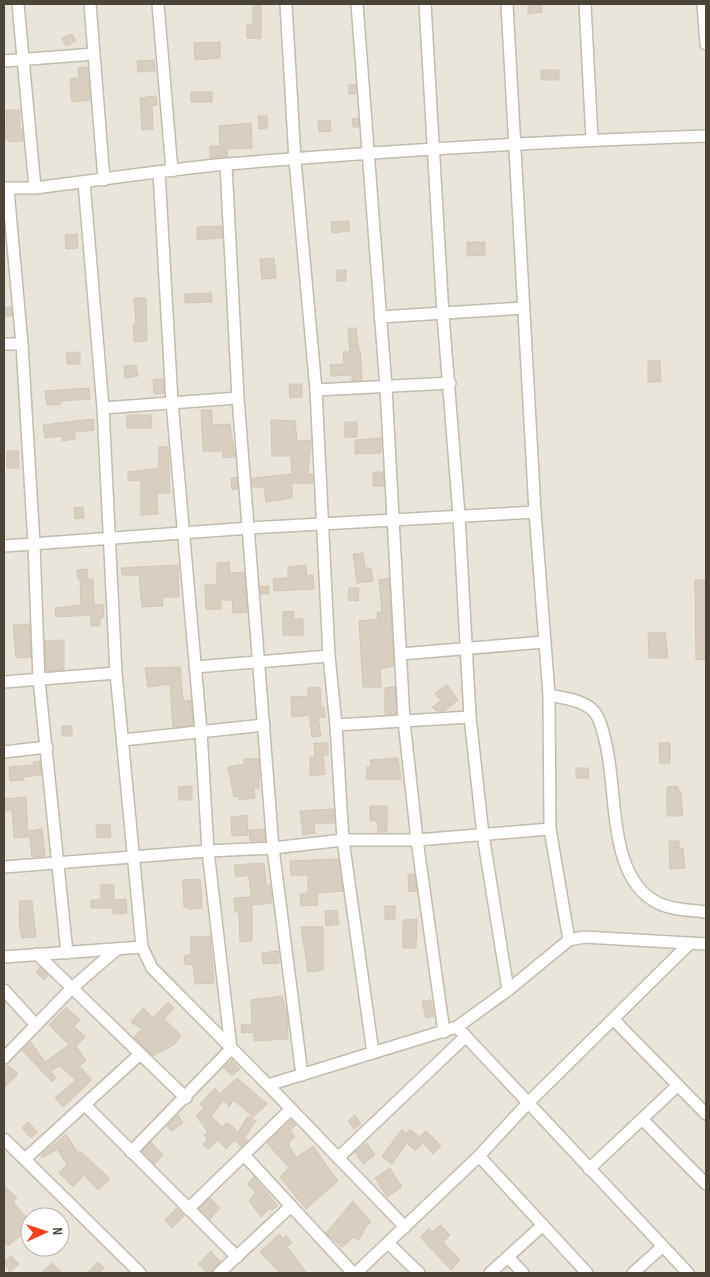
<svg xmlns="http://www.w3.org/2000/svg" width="710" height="1277" font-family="'Sofia Sans Condensed',sans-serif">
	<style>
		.residential { fill: #eae5da; fill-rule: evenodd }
		.building { fill: #d8cfc1; stroke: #d3c7b4 }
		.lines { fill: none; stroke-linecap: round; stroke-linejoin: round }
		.minor-casing { stroke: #c2bbae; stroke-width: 14 }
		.minor { stroke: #fff; stroke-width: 11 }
	</style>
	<rect width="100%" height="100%" fill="#f6f3ec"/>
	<path class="residential" d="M4,4h702v1269h-702zM30,1217h30v30h-30z"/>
	<g class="building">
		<polygon points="528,4 541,4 542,12 528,14"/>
		<polygon points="253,5 261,5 261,39 247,38 247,25 253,25"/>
		<polygon points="72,34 76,41 66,46 62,38"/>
		<polygon points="220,42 220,58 195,60 194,43"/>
		<polygon points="154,60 155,71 138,72 137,61"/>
		<polygon points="87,67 90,100 72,102 70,79 79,78 78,68"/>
		<rect x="541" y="70" width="18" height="10"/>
		<rect x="349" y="85" width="7" height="9"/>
		<rect x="191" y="92" width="21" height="10"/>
		<polygon points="156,96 157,105 152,106 153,129 142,130 140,98"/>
		<polygon points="6,110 20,110 20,130 22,130 23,141 8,142 8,139 4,139 4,128 6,128"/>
		<polygon points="258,116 267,116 267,128 259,129"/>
		<polygon points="358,118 359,127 353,127 352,119"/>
		<polygon points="330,120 331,131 319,132 318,121"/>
		<polygon points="251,123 252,148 227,149 228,156 210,158 210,146 220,146 219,126"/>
		<polygon points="349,221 350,231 332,233 331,222"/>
		<polygon points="222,226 222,238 197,240 197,227"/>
		<polygon points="77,234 78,248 66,249 65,235"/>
		<polygon points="467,242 485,242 485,255 467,256"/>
		<polygon points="274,258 276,278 262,279 260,259"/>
		<rect x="337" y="270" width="9" height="11"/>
		<polygon points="211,293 212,302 185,303 185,294"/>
		<polygon points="134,298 146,298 147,341 134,342 133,324 136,324"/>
		<polygon points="11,307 12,316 5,316 4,308"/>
		<polygon points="348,328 356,328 359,351 360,351 362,380 352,381 352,375 331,376 330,365 344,364 343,352 350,352"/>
		<polygon points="80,352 80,364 67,364 66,353"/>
		<polygon points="660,360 661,382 648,382 648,361"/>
		<polygon points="136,365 138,376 125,378 124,366"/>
		<polygon points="163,379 164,393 154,394 153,380"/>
		<polygon points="289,384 302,384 302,397 290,398"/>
		<polygon points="89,388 90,399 61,401 61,404 47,405 45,391"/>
		<polygon points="201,410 212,410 212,425 230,424 235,457 223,458 223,451 203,451"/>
		<polygon points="127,415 151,415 152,428 127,428"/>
		<polygon points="93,419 94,430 75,432 75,439 62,441 62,436 45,438 43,425"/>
		<polygon points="271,420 295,421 297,441 311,440 308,474 313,474 313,483 292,483 292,498 266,502 264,487 252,487 252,478 292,474 291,456 272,456"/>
		<rect x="345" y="422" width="12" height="15"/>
		<polygon points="381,438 381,453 355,454 355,440"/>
		<polygon points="159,447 168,447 170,493 157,493 158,514 141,515 141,480 128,481 128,472 159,468"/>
		<polygon points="7,451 18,451 19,468 7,468"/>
		<polygon points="373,472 383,472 384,486 373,486"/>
		<polygon points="237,477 238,489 232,490 231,478"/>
		<polygon points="83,507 84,518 75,519 74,508"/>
		<polygon points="363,553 365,568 371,568 373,581 357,583 353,554"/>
		<polygon points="229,562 230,573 244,572 247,612 233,613 232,600 221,600 221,609 206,609 205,585 217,584 217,563"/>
		<polygon points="178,565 179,597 162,597 163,606 142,607 139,575 122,575 121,568"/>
		<polygon points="306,565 307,576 313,575 314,589 274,591 273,579 288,578 288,567"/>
		<polygon points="87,569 88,578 78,579 77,570"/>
		<polygon points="389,578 394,666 380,669 381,687 363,687 359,621 378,619 377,612 382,612 379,580"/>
		<polygon points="93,579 94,605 103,604 104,617 100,618 100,626 91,626 91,615 56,617 55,608 81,605 80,580"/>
		<polygon points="695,580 706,580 706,659 696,660"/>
		<polygon points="260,586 269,586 269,594 261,594"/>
		<polygon points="349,588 359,588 358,601 348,600"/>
		<polygon points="293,611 294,620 303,618 303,635 283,635 283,612"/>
		<polygon points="29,624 31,657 16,658 13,625"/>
		<polygon points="665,632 668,658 649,658 648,633"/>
		<polygon points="64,640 64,670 46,671 45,641"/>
		<polygon points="180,667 183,701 191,700 193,725 173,727 170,684 148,687 145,668"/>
		<polygon points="447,685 458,700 444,711 436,711 432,707 441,701 435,693"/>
		<polygon points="320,687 321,708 324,707 325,717 318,718 321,736 312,737 309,715 292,717 291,697 308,696 308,688"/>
		<polygon points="395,687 396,714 385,715 385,688"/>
		<rect x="62" y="726" width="10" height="10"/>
		<polygon points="314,743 328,743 328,755 323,755 325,774 310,776 310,757 315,757"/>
		<polygon points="659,743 670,743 670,763 660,764"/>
		<polygon points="398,758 401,779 366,779 367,767 371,767 370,760"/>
		<polygon points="244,759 259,759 259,788 254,788 255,798 239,800 239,796 234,797 228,767 244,764"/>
		<polygon points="40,761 41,775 23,777 24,780 10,781 9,767 34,765 33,762"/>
		<polygon points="576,768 588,768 589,778 576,778"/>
		<polygon points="192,786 192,800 179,800 178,787"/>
		<polygon points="677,786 681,794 683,816 667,816 667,787"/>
		<polygon points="26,797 28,837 14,838 12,810 4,811 4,799"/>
		<polygon points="370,806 387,806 387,832 378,832 377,821 370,821"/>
		<polygon points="334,809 334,823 314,823 315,833 303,835 300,811"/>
		<polygon points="247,815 248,835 232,836 231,817"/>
		<polygon points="110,824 111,837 97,838 96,825"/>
		<polygon points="42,829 45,856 32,857 29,831"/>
		<polygon points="264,829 265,840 250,841 249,830"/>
		<polygon points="669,841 679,841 679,848 683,848 685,868 670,869"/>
		<polygon points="338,859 343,891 317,893 318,905 301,906 300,894 308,893 308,875 291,875 290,861"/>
		<polygon points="264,863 266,885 270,885 272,903 252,905 252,941 240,942 239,912 235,912 234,898 251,897 249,875 236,877 234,865"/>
		<polygon points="408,874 414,874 417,891 409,892"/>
		<polygon points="200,879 202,908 188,909 188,907 184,907 183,880"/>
		<polygon points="101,885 114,885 114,900 126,899 127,913 113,914 113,908 91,908 91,900 101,900"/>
		<polygon points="20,901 32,901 36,937 22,938 19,922"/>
		<rect x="385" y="906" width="10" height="13"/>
		<polygon points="337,910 339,924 326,926 325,911"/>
		<polygon points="417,919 416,948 403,948 403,920"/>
		<polygon points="301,927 323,927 323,970 308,972"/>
		<polygon points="210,936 214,983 195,984 193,965 185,964 184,956 191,954 191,937"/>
		<polygon points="278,951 279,963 263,964 262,953"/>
		<polygon points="40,967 48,975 44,980 36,972"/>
		<polygon points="282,996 287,1015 288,1039 254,1041 254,1032 242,1033 241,1025 252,1024 251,1000"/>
		<polygon points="431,1000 434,1016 426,1018 422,1001"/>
		<polygon points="168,1002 174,1008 164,1019 181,1035 175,1044 153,1056 134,1037 142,1029 131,1022 143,1008 153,1018"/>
		<polygon points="66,1007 80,1020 74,1026 85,1037 76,1046 86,1061 79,1066 92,1080 63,1107 55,1098 76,1080 59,1066 51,1071 56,1078 52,1082 22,1050 31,1042 45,1062 69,1045 49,1025"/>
		<polygon points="232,1060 240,1069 232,1076 224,1068"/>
		<polygon points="8,1065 18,1074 4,1088 4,1069"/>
		<polygon points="237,1078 267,1104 253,1117 234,1100 229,1107 224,1100 211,1116 225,1130 223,1126 226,1123 230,1124 238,1132 248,1116 256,1121 244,1138 248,1141 241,1147 235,1140 226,1149 218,1140 209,1149 203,1145 207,1139 204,1135 208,1132 196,1116 204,1108 200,1104 215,1088 220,1094"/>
		<polygon points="178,1115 183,1123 171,1131 167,1126"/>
		<polygon points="355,1115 361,1124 354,1129 348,1121"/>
		<polygon points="291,1120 296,1125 290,1130 288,1128 295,1137 288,1143 296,1158 313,1146 338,1181 306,1209 280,1177 289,1168 267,1143"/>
		<polygon points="28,1122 37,1132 31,1138 22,1128"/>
		<polygon points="402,1129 405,1134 410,1129 419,1137 426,1131 441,1146 433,1154 423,1143 415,1151 407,1143 392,1164 382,1156"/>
		<polygon points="66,1134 78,1153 80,1151 108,1177 109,1180 98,1190 84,1175 73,1187 59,1173 67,1165 57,1149 42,1158 41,1155"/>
		<polygon points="151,1142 163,1155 154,1164 142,1151"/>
		<polygon points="367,1143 375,1155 363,1164 355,1152"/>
		<polygon points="390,1168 402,1187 387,1197 375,1178"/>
		<polygon points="254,1177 278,1206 272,1210 270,1208 261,1217 249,1201 256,1193 247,1184"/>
		<polygon points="4,1186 17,1198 13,1202 26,1217 22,1220 30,1229 24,1236 22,1234 8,1246 4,1241"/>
		<polygon points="210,1198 220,1208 210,1219 199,1209"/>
		<polygon points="353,1201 371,1222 365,1228 359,1240 354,1237 342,1247 326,1233"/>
		<polygon points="177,1208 184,1216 172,1228 165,1220"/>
		<polygon points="440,1225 450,1235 443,1242 460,1260 451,1270 420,1237 429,1228 433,1232"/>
		<polygon points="279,1234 283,1239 286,1236 292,1243 287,1247 307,1273 280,1273 260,1252"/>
		<polygon points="211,1251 220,1262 212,1273 207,1273 198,1264"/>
		<polygon points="11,1256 19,1264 10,1272 4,1262"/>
		<polygon points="98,1262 104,1268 99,1273 87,1273"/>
		<polygon points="52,1263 62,1273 41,1273"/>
	</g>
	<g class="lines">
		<defs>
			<g id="minor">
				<polyline points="18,4 35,188"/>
				<polyline points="90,4 104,180"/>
				<polyline points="158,4 172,171"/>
				<polyline points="286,4 295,160 316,390 329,656 336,725 343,840 373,1053"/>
				<polyline points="357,4 386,388 404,721 417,840 444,1032"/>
				<polyline points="425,4 443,315 459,515 470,717 483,835 508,990"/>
				<polyline points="507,4 535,512 549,695 550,829 569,940"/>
				<polyline points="585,4 592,139"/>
				<polyline points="703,4 706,44"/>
				<polyline points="4,61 94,54"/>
				<polyline points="226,165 238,398 273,848 302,1075"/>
				<polyline points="84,182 103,408 116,673 142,947 152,968 268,1085 457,1027 508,990 569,940 584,937 706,944"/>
				<path d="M4,188h31c64,-8 128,-18 192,-24 159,-13 319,-23 479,-28"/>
				<polyline points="8,190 22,344 34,544 39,680 67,953"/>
				<polyline points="380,317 524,308"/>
				<polyline points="4,344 22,344"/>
				<polyline points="316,390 450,383"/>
				<polyline points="103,408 238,398"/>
				<polyline points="4,546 250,528 535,512"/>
				<polyline points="401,654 544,642"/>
				<polyline points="195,667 329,656"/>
				<polyline points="4,682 116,673"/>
				<path d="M549,695c13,3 29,4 40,12 10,7 12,18 15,29 15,50 1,141 54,167 14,7 32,7 48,9"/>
				<polyline points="336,725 470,717"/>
				<polyline points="123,740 264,725"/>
				<polyline points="4,752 47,747"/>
				<polyline points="4,867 208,851 273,848 343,840 417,840 550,829"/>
				<polyline points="37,954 186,1098"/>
				<polyline points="4,957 142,947"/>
				<polyline points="4,990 35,1024"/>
				<polyline points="614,1020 706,1114"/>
				<polyline points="457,1027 688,1273"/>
				<polyline points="4,1058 72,988 117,949"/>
				<polyline points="268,1085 405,1227"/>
				<polyline points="85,1105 237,1257"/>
				<polyline points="643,1120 706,1184"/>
				<polyline points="4,1139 140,1273"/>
				<polyline points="131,1152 231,1049 208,851 201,731 172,402 159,172"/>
				<polyline points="244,1155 353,1273"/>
				<polyline points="479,1156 587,1273"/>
				<polyline points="338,1158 465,1037"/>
				<polyline points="25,1159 139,1055"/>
				<polyline points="589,1169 677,1086"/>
				<polyline points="188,1209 291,1109"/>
				<polyline points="388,1243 419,1273"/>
				<polyline points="508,1257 523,1273"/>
				<polyline points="219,1273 291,1206"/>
				<polyline points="356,1273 479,1156 527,1104 690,943"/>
				<polyline points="490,1273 543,1225"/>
				<polyline points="633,1273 662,1247"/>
			</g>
		</defs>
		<use href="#minor" class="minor-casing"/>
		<use href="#minor" class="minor"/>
	</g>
	<rect width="710" height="1277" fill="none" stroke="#4b4439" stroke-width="10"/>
	<g transform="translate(45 1232) rotate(87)"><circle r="24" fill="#ffffff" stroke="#b7b4b0"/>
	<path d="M0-4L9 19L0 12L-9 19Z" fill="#fc3f1d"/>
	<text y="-8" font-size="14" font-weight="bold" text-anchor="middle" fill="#4b4439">N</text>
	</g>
</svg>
